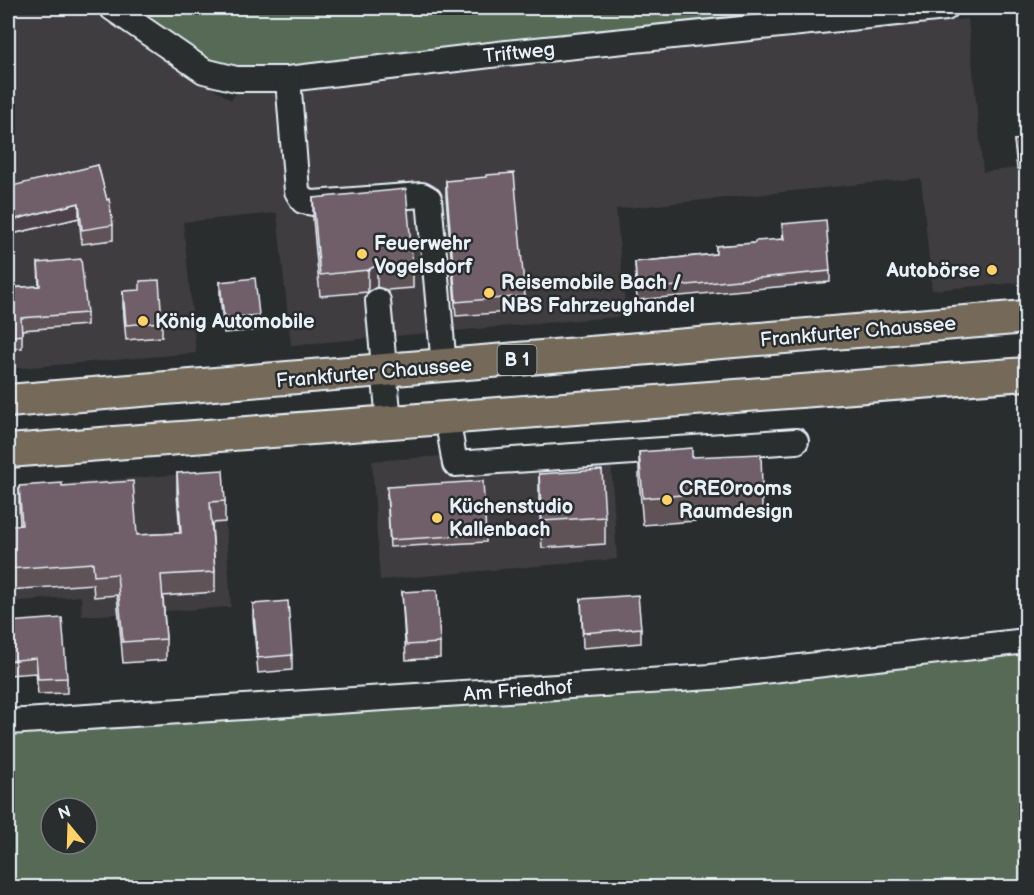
<svg xmlns="http://www.w3.org/2000/svg" width="1034" height="895" font-family="'Balsamiq Sans',sans-serif">
	<style>
		.built { fill: #3f3c3f }
		.green { fill: #566b56; stroke: #9faea7; stroke-width: 1.5; fill-rule: evenodd }
		.lines { fill: none; stroke-linecap: round; stroke-linejoin: round }
		.minor-casing { stroke: #e8f1f8; stroke-width: 28 }
		.major-casing { stroke: #e8f1f8; stroke-width: 36 }
		.minor { stroke: #2a2d2e; stroke-width: 24 }
		.major { stroke: #746a5a; stroke-width: 32 }
		.wall { fill: #605259; stroke: #e8f1f8; stroke-width: 1.5 }
		.shaded-wall { fill: #4e4248; stroke: #e8f1f8; stroke-width: 1.5 }
		.building { fill: #705f67; stroke: #e8f1f8; stroke-width: 1.5 }
		.poi-dot { fill: #ffd166; stroke: #2a2d2e; stroke-width: 2 }
		.labels { text-anchor: middle; stroke-width: 5; stroke-linejoin: round; paint-order: stroke }
		.shield { fill: #2a2d2e; stroke: #afb6bb; stroke-width: 1.5 }
		.shield-label { font-size: 18px; font-weight: bold; fill: #e8f1f8 }
		.street-label { font-size: 20px; fill: #e8f1f8; stroke: #2a2d2e }
		.poi-label { font-size: 20px; font-weight: bold; fill: #e8f1f8; stroke: #2a2d2e; text-anchor: start }
	</style>
	<rect width="100%" height="100%" fill="#2a2d2e"/>
	<filter id="ink" filterUnits="userSpaceOnUse"><feTurbulence type="fractalNoise" baseFrequency=".0167" numOctaves="2"/><feDisplacementMap in="SourceGraphic" scale="12" xChannelSelector="R" yChannelSelector="G"/><feConvolveMatrix kernelMatrix="1 2 1 2 8 2 1 2 1" color-interpolation-filters="sRGB"/></filter>
	<g filter="url(#ink)">
		<g class="built">
			<polygon points="8,8 92,8 231,100 236,93 416,72 968,19 983,172 1026,167 1026,282 932,290 921,178 616,209 626,316 291,345 277,213 183,222 196,353 8,369"/>
			<polygon points="610,444 617,559 380,580 372,461"/>
			<polygon points="222,471 231,607 82,616 81,596 8,602 8,488"/>
		</g>
		<g class="green">
			<polygon points="123,8 896,8 274,76 206,65"/>
			<path d="M1026,652v235l-1018,1v-159zM51,808h36v36h-36z"/>
		</g>
		<g class="lines">
			<defs>
				<g id="minor">
					<polyline points="112,8 204,71 236,79 288,79 507,53 946,8"/>
					<polyline points="288,79 297,191 303,201 313,203 422,195 429,199 444,366"/>
					<polyline points="378,301 389,422"/>
					<polyline points="447,417 455,464 796,441"/>
					<polyline points="8,722 711,677 1026,641"/>
				</g>
				<g id="major">
					<polyline points="8,401 1026,317"/>
					<polyline points="8,451 1026,374"/>
				</g>
			</defs>
			<use href="#minor" class="minor-casing"/>
			<use href="#major" class="major-casing"/>
			<use href="#minor" class="minor"/>
			<use href="#major" class="major"/>
		</g>
		<g class="wall">
			<polygon points="1026,26 1026,91 1020,90 1020,76"/>
			<polygon points="1026,139 1026,168 1017,169 1014,140"/>
			<polygon points="98,165 113,225 113,240 82,244 79,218 8,235"/>
			<polygon points="446,181 525,296 525,311 456,316 446,196"/>
			<polygon points="313,198 413,267 413,288 387,290 377,287 368,292 320,296 313,219"/>
			<polygon points="782,224 830,271 830,282 637,300 635,262 716,254 716,246 755,243 783,239"/>
			<polygon points="38,263 87,313 87,325 22,330 22,348 8,349 8,288 39,286"/>
			<polygon points="220,282 259,315 259,330 224,333 220,296"/>
			<polygon points="123,291 162,322 162,337 126,340 123,306"/>
			<polygon points="639,452 692,457 762,487 762,514 695,518 695,521 643,525 639,479"/>
			<polygon points="177,473 225,501 225,522 212,523 215,572 215,592 163,596 166,639 166,660 123,663 117,595 94,597 93,584 8,590 8,526 20,525 19,507 19,486 62,486 137,535 180,533 177,494"/>
			<polygon points="539,474 605,517 605,544 542,548 539,502"/>
			<polygon points="387,494 486,534 486,542 390,547"/>
			<polygon points="402,592 440,643 440,658 406,660"/>
			<polygon points="581,599 641,628 641,643 583,648"/>
			<polygon points="253,604 292,655 292,670 258,673 253,618"/>
			<polygon points="8,622 67,678 67,693 38,694 36,673 8,675"/>
		</g>
		<g class="shaded-wall">
			<polygon points="79,203 79,218 8,235 8,221"/>
			<polygon points="377,265 377,287 368,292 368,270"/>
		</g>
		<g class="building">
			<polygon points="1024,25 1026,26 1026,76 1020,76"/>
			<polygon points="1026,139 1026,160 1017,161 1014,140"/>
			<polygon points="98,165 107,200 109,199 113,225 82,230 79,203 8,221 8,187"/>
			<polygon points="514,173 525,296 456,302 446,181 486,177 486,175"/>
			<polygon points="406,189 413,267 387,269 377,265 368,270 320,275 313,198"/>
			<polygon points="826,220 830,271 637,290 635,262 716,254 716,246 755,243 755,241 784,239 782,224"/>
			<polygon points="81,259 87,313 21,318 22,335 8,337 8,288 40,286 38,263"/>
			<polygon points="255,278 259,315 224,318 220,282"/>
			<polygon points="159,280 162,322 126,325 123,291 140,290 140,281"/>
			<polygon points="692,448 692,457 761,454 762,487 694,490 695,494 643,498 639,452"/>
			<polygon points="223,470 225,501 210,502 215,572 161,575 166,639 123,642 117,574 94,576 93,563 8,569 8,526 22,525 19,486 62,483 62,486 133,481 137,535 181,533 177,473"/>
			<polygon points="602,470 605,517 542,521 539,474"/>
			<polygon points="483,481 486,534 390,540 387,487"/>
			<polygon points="437,590 440,643 406,645 402,592"/>
			<polygon points="638,595 641,628 583,633 581,599"/>
			<polygon points="288,601 292,655 258,658 253,604"/>
			<polygon points="62,618 67,678 38,679 36,658 8,661 8,622"/>
		</g>
	</g>
	<g class="poi-dot">
		<circle cx="362" cy="254" r="6"/>
		<circle cx="992" cy="270" r="6"/>
		<circle cx="489" cy="293" r="6"/>
		<circle cx="143" cy="321" r="6"/>
		<circle cx="667" cy="500" r="6"/>
		<circle cx="437" cy="518" r="6"/>
	</g>
	<g class="labels">
		<rect class="shield" x="497.5" y="345" width="39" height="30" rx="4.5"/>
		<g class="shield-label">
			<text x="517" y="366">B 1</text>
		</g>
		<g class="street-label">
			<text transform="translate(519 52) rotate(-6)" y="7">Triftweg</text>
			<text transform="translate(858 331) rotate(-5)" y="7">Frankfurter Chaussee</text>
			<text transform="translate(374 372) rotate(-5)" y="7">Frankfurter Chaussee</text>
			<text transform="translate(518 690) rotate(-4)" y="7">Am Friedhof</text>
		</g>
		<g class="poi-label">
			<text x="374" y="250">Feuerwehr<tspan x="374" dy="23">Vogelsdorf</tspan></text>
			<text x="980" y="277" text-anchor="end">Autobörse</text>
			<text x="501" y="289">Reisemobile Bach /<tspan x="501" dy="23">NBS Fahrzeughandel</tspan></text>
			<text x="155" y="328">König Automobile</text>
			<text x="679" y="495">CREOrooms<tspan x="679" dy="23">Raumdesign</tspan></text>
			<text x="449" y="513">Küchenstudio<tspan x="449" dy="23">Kallenbach</tspan></text>
		</g>
	</g>
	<rect width="1034" height="895" fill="none" stroke="#2a2d2e" stroke-width="30"/>
	<rect x="15" y="15" width="1004" height="865" fill="none" stroke="#e8f1f8" stroke-width="2" filter="url(#ink)"/>
	<g transform="translate(69 826) rotate(341)"><circle r="28" fill="#2a2d2e" stroke="#767b7f" stroke-width="1.5"/>
	<path d="M0-4.5L10 22L0 15L-10 22Z" fill="#ffd166"/>
	<text y="-9" font-size="16" font-weight="bold" text-anchor="middle" fill="#e8f1f8">N</text>
	</g>
</svg>
